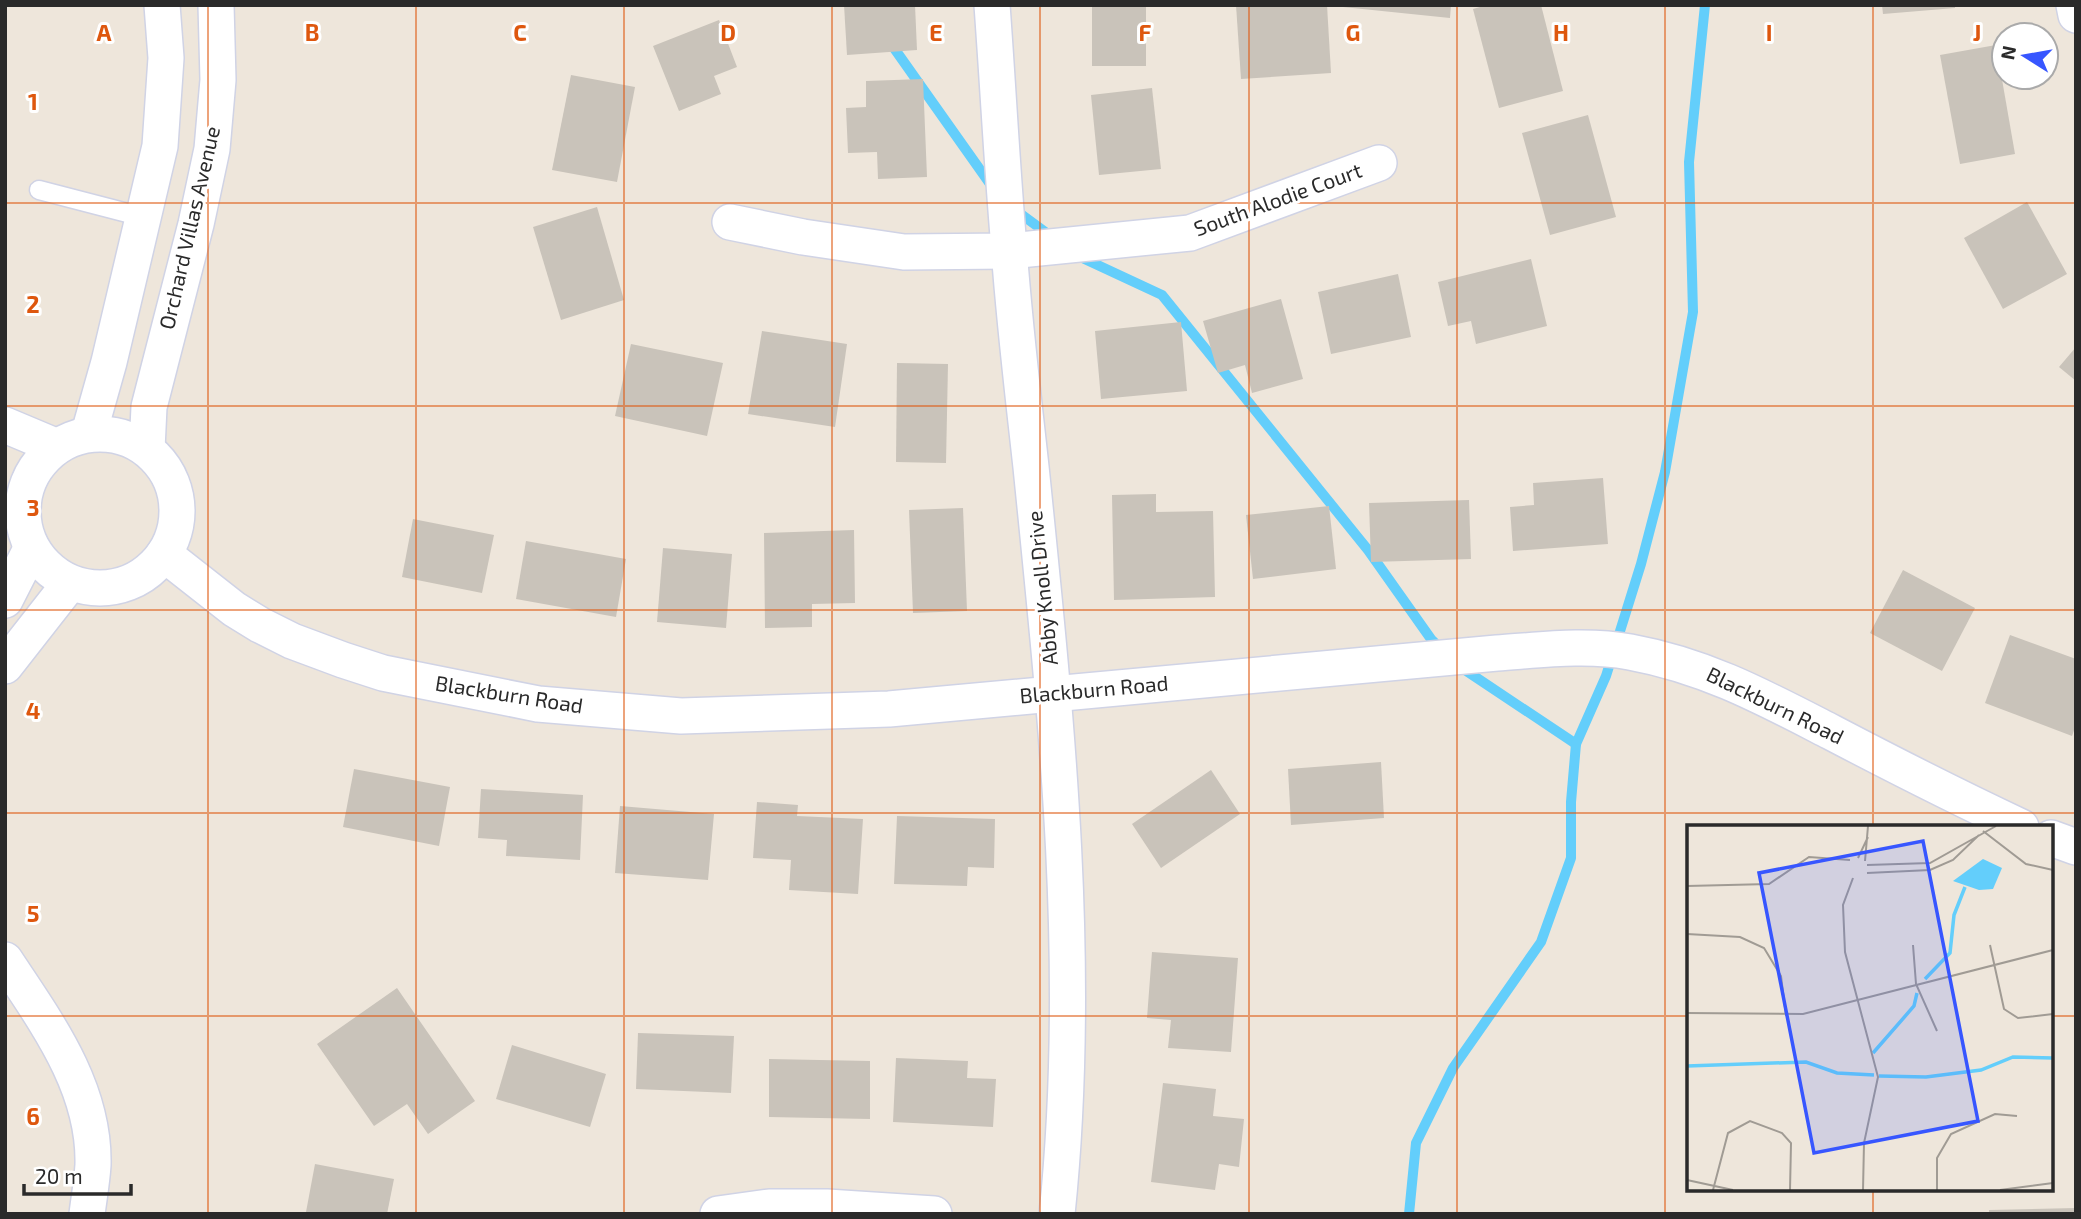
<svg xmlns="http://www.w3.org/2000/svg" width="2081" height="1219" font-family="'Exo 2',sans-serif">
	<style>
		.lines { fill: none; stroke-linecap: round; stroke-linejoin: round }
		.stream { stroke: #63cefb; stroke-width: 10 }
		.building { fill: #c9c3ba }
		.service-casing { stroke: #d0d3e5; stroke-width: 21 }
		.minor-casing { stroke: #d0d3e5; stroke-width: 38 }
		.service { stroke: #fff; stroke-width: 18 }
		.minor { stroke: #fff; stroke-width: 35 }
		.grid { fill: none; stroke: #de570e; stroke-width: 2; stroke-opacity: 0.55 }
		.labels { text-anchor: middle; stroke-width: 6; stroke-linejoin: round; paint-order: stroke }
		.street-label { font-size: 21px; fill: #2a2a2a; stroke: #fff }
		.inset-river { fill: none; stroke: #63cefb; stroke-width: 3.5 }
		.inset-road { fill: none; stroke: #a09b94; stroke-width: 2 }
		.view { fill: #3756ff; fill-opacity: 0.15; stroke: #3756ff; stroke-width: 3.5 }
		.inset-edge { fill: none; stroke: #2a2a2a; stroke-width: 3.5 }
		.grid-label { font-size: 23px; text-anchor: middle; font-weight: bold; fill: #de570e; stroke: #fff; stroke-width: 6; stroke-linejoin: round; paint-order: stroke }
	</style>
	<rect width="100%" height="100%" fill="#eee6db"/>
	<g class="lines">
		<g class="stream">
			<polyline points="889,41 993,188"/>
			<polyline points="1014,209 1052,237"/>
			<polyline points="1076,255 1162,295 1368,550 1431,639 1442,650"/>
			<polyline points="1459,666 1576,744"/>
			<polyline points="1409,1214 1416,1143 1453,1068 1541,942 1571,858 1571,802 1576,744 1606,676 1641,564 1665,472 1693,312 1689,162 1705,5"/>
		</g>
	</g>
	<g class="building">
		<polygon points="844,5 915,5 917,50 847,55"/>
		<rect x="1092" y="5" width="54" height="61"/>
		<polygon points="1236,5 1327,5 1331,73 1241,79"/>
		<polygon points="1343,5 1451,5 1450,18 1343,7"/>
		<polygon points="1487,5 1541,5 1563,91 1499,108 1473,9"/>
		<polygon points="1882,5 1955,5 1955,8 1883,14"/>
		<polygon points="719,20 737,67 714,76 721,94 679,111 653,46"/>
		<polygon points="1996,45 2015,154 1960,164 1940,55"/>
		<polygon points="571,75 635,87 617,182 552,170"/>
		<polygon points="923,79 927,177 878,179 877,152 848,153 846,108 866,107 866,81"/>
		<polygon points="1152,88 1161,169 1099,175 1091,95"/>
		<polygon points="1588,115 1616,217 1550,235 1522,133"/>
		<polygon points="2027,202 2067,274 2003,309 1964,238"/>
		<polygon points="597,207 624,300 561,320 533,227"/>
		<polygon points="1531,259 1547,326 1476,344 1471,321 1448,326 1438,282"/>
		<polygon points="1398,274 1411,337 1331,354 1318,292"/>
		<polygon points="1281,299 1303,379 1252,393 1245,365 1218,373 1203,321"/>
		<polygon points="1181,322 1187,391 1101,399 1095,331"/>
		<polygon points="762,331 847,344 835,427 748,414"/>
		<polygon points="631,344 723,363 707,436 615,416"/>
		<polygon points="2076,347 2076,381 2059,367"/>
		<polygon points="897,363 948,364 946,463 896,462"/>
		<polygon points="1603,478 1608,544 1513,551 1510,507 1534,505 1533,483"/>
		<polygon points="1156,494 1156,512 1213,511 1215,597 1114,600 1112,495"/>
		<polygon points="1469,500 1471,559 1371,562 1369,503"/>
		<polygon points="1329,506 1336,569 1253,579 1246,515"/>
		<polygon points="963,508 967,611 913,613 909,510"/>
		<polygon points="413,519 494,535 482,593 402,577"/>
		<polygon points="854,530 855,603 812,604 812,627 765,628 764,533"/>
		<polygon points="526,541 626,559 616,617 516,599"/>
		<polygon points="663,548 732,554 726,628 657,622"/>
		<polygon points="1903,570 1975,608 1942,671 1870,633"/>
		<polygon points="2010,635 2076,659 2076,725 2072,736 1985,703"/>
		<polygon points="1381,762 1384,818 1291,825 1288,769"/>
		<polygon points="354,769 450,787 439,846 343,827"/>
		<polygon points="1211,770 1240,814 1161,868 1132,824"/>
		<polygon points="481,789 583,795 580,860 506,856 507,840 478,838"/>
		<polygon points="757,802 798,805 797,816 863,819 858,894 789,890 791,860 753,858"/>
		<polygon points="620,806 714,814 708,880 615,873"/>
		<polygon points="897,816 995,819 994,868 968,867 967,886 894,884"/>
		<polygon points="1152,952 1238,958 1231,1052 1168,1048 1171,1020 1147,1018"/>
		<polygon points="397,988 475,1101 428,1134 407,1104 374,1126 317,1044"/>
		<polygon points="638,1033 734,1036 731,1093 636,1089"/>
		<polygon points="512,1045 606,1074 590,1127 496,1099"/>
		<polygon points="896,1058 968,1061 967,1078 996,1079 993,1127 893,1122"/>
		<polygon points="769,1059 870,1061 870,1119 769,1117"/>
		<polygon points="1163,1083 1216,1089 1213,1116 1244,1119 1239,1167 1219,1164 1215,1190 1151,1182"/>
		<polygon points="315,1164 394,1179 387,1214 306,1212"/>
		<polygon points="2076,1208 2076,1214 1989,1214 1989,1210"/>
	</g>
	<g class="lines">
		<defs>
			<polyline id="service" points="39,190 143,217"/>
			<g id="minor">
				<path d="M992,5c6,81 10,162 17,243 5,73 14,146 22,219 25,247 52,498 26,747"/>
				<polyline points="2074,5 2076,15"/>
				<polyline points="730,222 803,237 904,252 1009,251 1190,233 1379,163"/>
				<polyline points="5,425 55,446"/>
				<polyline points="89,433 109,362 160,146 166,58 162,5"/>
				<circle cx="100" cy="511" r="77"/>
				<polyline points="147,449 149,407 196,224 212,149 218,80 216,5"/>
				<path d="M164,554l70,55 26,16 32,16 51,19 40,13 155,31 143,12 208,-7 608,-56c44,-3 90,-9 133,-1 76,14 133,45 201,80 63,33 126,65 190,95"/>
				<polyline points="5,600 31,549"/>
				<polyline points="5,666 70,583"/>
				<polyline points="2051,838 2076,847"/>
				<path d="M5,960c41,62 90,127 88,205 -1,16 -4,33 -6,49"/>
				<polyline points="718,1214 769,1207 827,1207 934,1214"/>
			</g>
		</defs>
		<use href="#service" class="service-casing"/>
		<use href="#minor" class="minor-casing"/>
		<use href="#service" class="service"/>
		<use href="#minor" class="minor"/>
	</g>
	<path class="grid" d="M208,5v1209M416,5v1209M624,5v1209M832,5v1209M1040,5v1209M1249,5v1209M1457,5v1209M1665,5v1209M1873,5v822M5,203h2071M5,406h2071M5,610h2071M5,813h2071M5,1016h1684M2051,1016h25M1873,1189v25"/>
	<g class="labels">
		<g class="street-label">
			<text transform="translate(1278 200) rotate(-20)" y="7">South Alodie Court</text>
			<text transform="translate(190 228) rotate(-77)" y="7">Orchard Villas Avenue</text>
			<text transform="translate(1043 588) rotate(-96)" y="7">Abby Knoll Drive</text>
			<text transform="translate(1094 690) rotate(-5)" y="7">Blackburn Road</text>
			<text transform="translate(509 695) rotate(9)" y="7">Blackburn Road</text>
			<text transform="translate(1775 706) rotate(26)" y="7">Blackburn Road</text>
		</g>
	</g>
	<g transform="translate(1687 825)">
		<rect width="366" height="366" fill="#eee6db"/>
		<path d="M296,34l19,9 -9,21 -14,1 -26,-9z" fill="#63cefb"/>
		<path class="inset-river" d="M238,154l25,-26 4,-38 11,-28M186,228l41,-47 3,-13M0,241l119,-4 31,11 37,2M192,251l47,1 55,-7 32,-13 40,1"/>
		<path class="inset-road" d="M296,6l43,33 27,6M171,33l10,-21M178,36l3,-35M180,40l63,-2 66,-37M180,48l63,-3 23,-10 26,-25M166,53l-10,27 2,47 33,125 -14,66 -1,47M0,61l82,-2 40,-27 41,3M0,109l53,3 24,11 17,28 5,40M226,120l3,39 21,47M303,120l14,64 14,9 35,-4M0,188l116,1 250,-64M0,355l46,10M26,365l15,-57 22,-12 32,12 9,10 -1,47M250,365v-32l14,-24 44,-20 22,2M313,365l53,-7"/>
		<path class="view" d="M236,16l55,280 -164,32 -55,-280z"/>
		<rect width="366" height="366" class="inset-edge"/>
	</g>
	<g class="grid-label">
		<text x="104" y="41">A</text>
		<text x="312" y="41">B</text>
		<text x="520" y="41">C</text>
		<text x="728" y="41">D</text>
		<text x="936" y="41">E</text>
		<text x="1145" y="41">F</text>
		<text x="1353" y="41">G</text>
		<text x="1561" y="41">H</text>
		<text x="1769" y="41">I</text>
		<text x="1977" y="41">J</text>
		<text x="33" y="110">1</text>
		<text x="33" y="313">2</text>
		<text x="33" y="516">3</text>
		<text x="33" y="719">4</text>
		<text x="33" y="922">5</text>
		<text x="33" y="1125">6</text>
	</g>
	<rect width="2081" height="1219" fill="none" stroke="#2a2a2a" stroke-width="14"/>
	<g transform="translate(2025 56) rotate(281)"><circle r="33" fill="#ffffff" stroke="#aaaaaa" stroke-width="2"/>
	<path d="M0-5L12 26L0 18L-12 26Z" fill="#3756ff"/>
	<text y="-10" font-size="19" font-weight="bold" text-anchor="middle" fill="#2a2a2a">N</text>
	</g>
	<path d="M24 1184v10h107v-10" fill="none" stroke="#2a2a2a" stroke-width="3.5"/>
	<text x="35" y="1184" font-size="21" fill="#2a2a2a" stroke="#ffffff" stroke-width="5" paint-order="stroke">20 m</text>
</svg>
